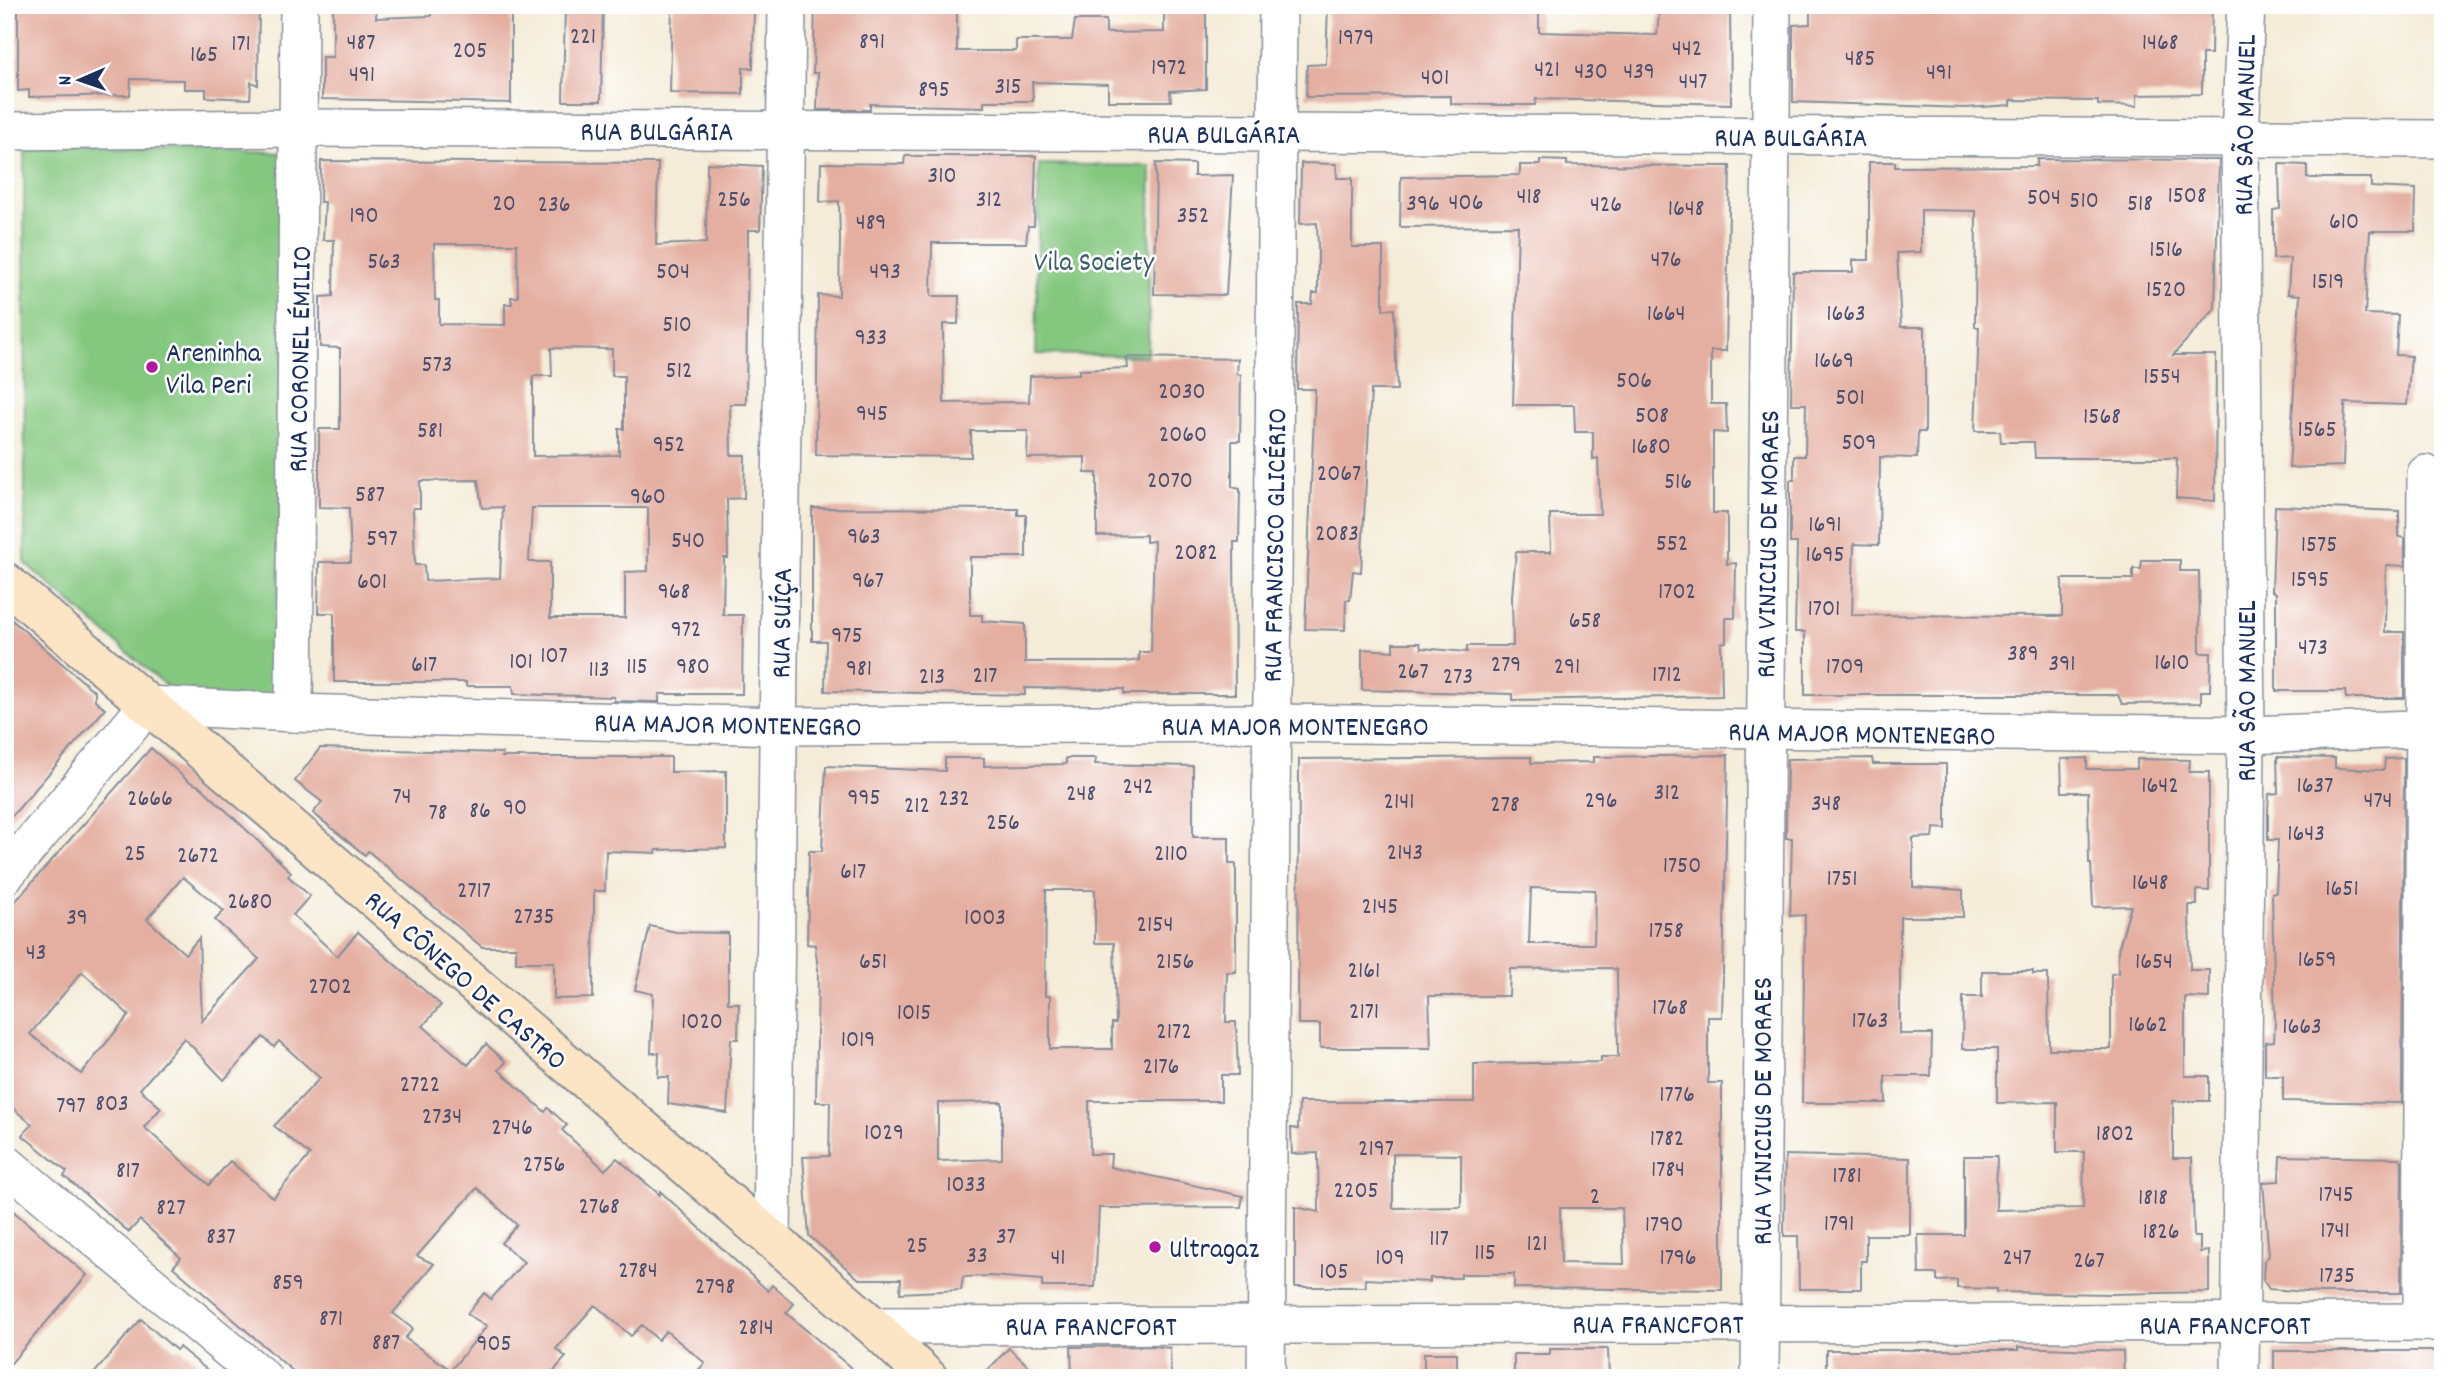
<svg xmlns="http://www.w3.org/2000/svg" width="2448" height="1383" font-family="Dekko,sans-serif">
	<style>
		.green { fill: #84c77f; stroke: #507b6e; stroke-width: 2 }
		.building { fill: #e4aea0; fill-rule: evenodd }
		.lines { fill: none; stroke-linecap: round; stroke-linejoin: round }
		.street-casing { stroke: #888e9b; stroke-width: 40 }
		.secondary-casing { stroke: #888e9b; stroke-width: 42 }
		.street { stroke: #fff; stroke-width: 37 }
		.secondary { stroke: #fce5c4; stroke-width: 38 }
		.poi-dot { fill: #b5179e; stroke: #fff; stroke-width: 2.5 }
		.labels { text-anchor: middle; stroke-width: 5; stroke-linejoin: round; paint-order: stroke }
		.number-label { font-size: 24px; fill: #4d4f6e }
		.street-label { font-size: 28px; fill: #1b2f5e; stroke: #fff }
		.park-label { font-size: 28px; fill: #3a5d68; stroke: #fff }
		.poi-label { font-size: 28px; fill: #1b2f5e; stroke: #fff; text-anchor: start }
	</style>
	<rect width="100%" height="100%" fill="#fff"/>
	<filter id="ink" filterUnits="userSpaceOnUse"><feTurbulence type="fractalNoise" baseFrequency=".0143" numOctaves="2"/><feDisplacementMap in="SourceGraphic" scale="14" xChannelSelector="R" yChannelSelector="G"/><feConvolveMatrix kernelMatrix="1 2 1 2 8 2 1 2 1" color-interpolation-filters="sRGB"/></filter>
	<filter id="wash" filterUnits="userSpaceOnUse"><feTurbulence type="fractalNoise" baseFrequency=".00686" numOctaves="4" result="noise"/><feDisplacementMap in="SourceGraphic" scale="28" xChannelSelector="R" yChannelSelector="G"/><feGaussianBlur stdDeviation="1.57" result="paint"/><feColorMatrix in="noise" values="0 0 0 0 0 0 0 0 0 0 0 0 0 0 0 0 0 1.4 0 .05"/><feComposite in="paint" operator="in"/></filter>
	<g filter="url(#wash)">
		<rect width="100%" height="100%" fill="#f4ecd8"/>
		<g class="green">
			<polygon points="24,146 286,153 278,696 189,706 25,563"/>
			<polygon points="1039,164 1151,166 1148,356 1036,354"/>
		</g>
		<g id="blocks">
			<g class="building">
				<polygon points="18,5 259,5 258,85 251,82 250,99 206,97 206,89 184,89 184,80 131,79 130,95 29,97 29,90 18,91"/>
				<polygon points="333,5 377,5 376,18 431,16 431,5 511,5 511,103 322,99 322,57 333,57"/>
				<polygon points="565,5 603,5 601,101 563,101"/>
				<polygon points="672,5 754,5 753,68 743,68 743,94 670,93"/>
				<polygon points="815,5 957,5 957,51 1016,51 1016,40 1072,40 1075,20 1106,20 1106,33 1164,32 1164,5 1206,5 1206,89 1170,91 1171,101 1108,101 1108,84 1032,82 1033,101 984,101 984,107 870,104 870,110 817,110 818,73 813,73"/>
				<polygon points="1328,5 1519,5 1519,10 1539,9 1539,32 1657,35 1660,5 1730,5 1731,104 1536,99 1535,105 1498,105 1451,104 1451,96 1306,97 1307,65 1326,64"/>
				<polygon points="1810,5 1957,9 1957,5 2212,5 2211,54 2202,54 2202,94 2137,95 2137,106 2098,105 2098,101 2011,100 2011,105 1966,108 1793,102 1793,25 1810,24"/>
				<polygon points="905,156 1036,156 1034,226 1028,226 1026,243 932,243 931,296 959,296 958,324 943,324 944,403 1029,402 1030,376 1079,374 1079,370 1128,368 1127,357 1238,359 1237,374 1241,375 1240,441 1232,441 1232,487 1240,489 1239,542 1234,542 1235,694 1124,694 1124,689 1025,688 1025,695 825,691 826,641 812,641 812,508 1018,509 1018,515 1026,515 1026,557 970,557 970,615 982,615 982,621 1025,624 1025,662 1124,662 1139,660 1139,652 1151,652 1154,541 1146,542 1146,535 1097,536 1097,473 1085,473 1085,457 1027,458 1028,431 971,431 971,457 816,455 818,295 839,296 840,239 839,201 820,202 821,163 904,164"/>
				<polygon points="2037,159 2219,160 2215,309 2173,355 2216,355 2215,501 2176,498 2177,458 2035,458 2034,442 2001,442 2000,431 1975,431 1979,327 1975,327 1976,211 1921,210 1921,252 1897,253 1901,327 1925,327 1925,432 1918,432 1917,458 1880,457 1879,545 1854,544 1852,615 2062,616 2062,579 2133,579 2133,569 2141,569 2142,560 2180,560 2180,571 2199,571 2200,653 2211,653 2210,691 2201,691 2201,703 2122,704 2118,695 1805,695 1805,632 1795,632 1797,543 1790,543 1790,480 1794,480 1794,456 1805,456 1806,404 1791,404 1793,272 1853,272 1853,260 1869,260 1869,162 1895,162 1895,167 2037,166"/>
				<polygon points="1540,160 1567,161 1567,165 1730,166 1726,351 1711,351 1711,404 1726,404 1727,433 1713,432 1713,513 1727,513 1727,564 1736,563 1735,618 1726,618 1726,642 1721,643 1722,696 1513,700 1513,694 1362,690 1362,649 1393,651 1393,643 1420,643 1421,648 1467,652 1467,646 1513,646 1512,596 1516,552 1551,552 1550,514 1600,514 1598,458 1593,459 1593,432 1575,432 1574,405 1513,405 1518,226 1400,227 1401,177 1520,175 1520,165 1540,165"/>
				<path d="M321,161l337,2 -2,82 50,-2 1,-80 55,3 -2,64h-12l-2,174h-16l1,51h14l-1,43 -17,1 1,59h-4l-1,57h20l-1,79h-83v8l-45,-1v-4l-100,-3 -1,-8h-47v-4h-132v-69h-16l1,-51h32l-2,-54 -30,-1v-78h21v-81l-20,-1v-50l13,-1 1,-56h-11l2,-38h-5zM434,244h83l1,53h-7l1,7h-7v21l-66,-1v-24h-4zM551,348l61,1v27h12v53h-5v26l-86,1v-80h19zM478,480l4,28 21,-1 -3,71 -75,3 -1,-16h-9l-2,-57h7v-27zM532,508h116v63l-23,1v46h-75v-56h-21z"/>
				<polygon points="1156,163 1194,164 1194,176 1233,175 1226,295 1154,294"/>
				<polygon points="1301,163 1336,164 1337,178 1352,178 1352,247 1383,247 1383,310 1394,309 1397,390 1371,390 1361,572 1353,571 1350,600 1346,600 1345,630 1305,629 1315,389 1297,389 1298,304 1312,304 1313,293 1318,293 1318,249 1317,223 1300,224"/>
				<polygon points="2279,164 2307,165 2307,178 2371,178 2371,187 2416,189 2415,231 2370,231 2365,314 2398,315 2396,355 2411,356 2407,405 2345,403 2343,466 2289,468 2300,295 2288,294 2290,258 2273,259 2273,210 2280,209"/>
				<polygon points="2275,506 2399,511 2399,537 2405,538 2405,566 2386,565 2385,632 2404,632 2404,698 2346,698 2345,691 2276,691 2276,593 2272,591"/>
				<polygon points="5,614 95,692 95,700 105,709 5,824"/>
				<path d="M151,748l37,33 13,6 90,85 -3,4 22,20 -17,19 44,41 21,-24 83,73 -18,21 22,19 23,20 18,-21 20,18 -7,8 46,42 3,-4 19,17 -5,5 43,40 12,-12 43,37v-4l108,100 4,-6 22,19 -8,9 77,65h-172l14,-15 -39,-32 -8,9 -16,-15 -11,11 -36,-31 -39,44 10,8 -18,21h-247l-128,-111 8,-9 -41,-38 -11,12 -65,-56 3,-4 -45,-37 10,-11 -27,-22v-189zM183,877l41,34 -9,9 44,39 -57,62 -3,-83 -14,16 -38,-35zM82,972l47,43 -48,59 -51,-40zM263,1037l11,10 5,-6 41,37 -46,48 36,29 -37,43 -43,-37 -21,24 -65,-58 17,-19 -21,-19 44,-51 40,42zM477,1188l40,37 -16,18 23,19 -33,37 -7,-6 -17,21 20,12 -36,44 -46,-32 8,-9 -20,-16 41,-49 -17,-8z"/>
				<polygon points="320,748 502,753 502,757 671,757 671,772 726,771 726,848 656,850 656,853 606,851 605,891 594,891 593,998 554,999 554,962 516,962 516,947 482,947 368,851 365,855 313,813 322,802 295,781"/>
				<path d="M1728,755l-6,262h-14v66h14v207l-208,-2v-14h-53v4h-31v4l-65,-3 1,8h-71v-80l24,5 -1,-59 -26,1 -1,-26 7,1 1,-27h175v-38l127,-2v-5h17l-1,-87 -6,-2 -101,1 -1,27h-80l2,52h-111v-24h-22l1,-265 232,-2v6l63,-1v-5zM1531,888l64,2 -1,54h-65zM1393,1154l68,1v52l-68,1zM1560,1208h62l2,56 -63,-1z"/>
				<polygon points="2277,757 2335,758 2335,768 2384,770 2385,759 2404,758 2402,1103 2283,1101 2283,1076 2265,1076 2265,1042 2274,1041 2275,1024 2272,893 2276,893 2278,840 2268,840 2268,809 2269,794 2278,793"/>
				<path d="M945,758h39v8l82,-2v-6h30l-1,6 98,2v71h36v27h7v108h-9l-1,50h10l2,53h-17v26h-132l1,53h21l-1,13 133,29 -2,11 -142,1 -4,79h-53v-7l-52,-4 -27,1 -2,13 -61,3 1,-14h-42l-50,-43 -6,-79 26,-1 1,-54h-14l2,-132 -3,-25 -8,-1 2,-93h13l4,-85 119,5zM1046,890h49v53h19l2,80h-4v26h-62v-53h-5zM1002,1102v57l-64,2v-58z"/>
				<polygon points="1872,758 1873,764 1946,764 1946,829 1934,828 1933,837 1913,838 1913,887 1963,890 1963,917 1900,917 1900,1034 1932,1034 1931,1076 1885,1076 1886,1103 1802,1103 1805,915 1790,916 1792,838 1786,838 1787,759"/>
				<polygon points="2087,758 2087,769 2137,769 2137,759 2190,760 2189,772 2209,772 2209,891 2197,890 2197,905 2189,905 2190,970 2209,970 2209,998 2185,997 2185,1076 2209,1076 2209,1101 2173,1101 2173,1158 2192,1158 2194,1237 2200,1237 2200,1252 2209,1251 2209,1292 2111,1294 1996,1292 1996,1289 1957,1288 1957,1280 1937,1281 1937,1274 1919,1274 1918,1235 1964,1235 1964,1156 1997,1156 1996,1210 2083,1208 2084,1152 2057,1152 2057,1102 1997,1103 1997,1049 1962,1049 1963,997 1982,997 1982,971 2033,971 2033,974 2048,974 2049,1049 2111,1049 2111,974 2118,973 2118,950 2131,906 2093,907 2091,864 2089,864 2088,792 2062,792 2061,759"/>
				<polygon points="650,926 676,932 728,933 728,1003 739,1003 738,1039 731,1039 727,1113 668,1104 669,1077 658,1077 659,1053 651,1053 653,994 635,990"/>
				<polygon points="1785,1155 1910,1158 1910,1235 1866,1235 1866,1261 1861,1261 1861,1289 1799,1289 1798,1236 1784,1236"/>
				<polygon points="2280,1156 2399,1158 2402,1161 2401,1293 2320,1293 2269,1289 2263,1280 2264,1261 2269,1256 2263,1182 2279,1181"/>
				<polygon points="5,1204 87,1275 5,1370"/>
				<polygon points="141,1319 176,1350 179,1347 217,1378 90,1378"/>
				<polygon points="1154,1346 1170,1348 1171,1378 1072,1378 1071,1347"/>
				<polygon points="2018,1347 2123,1351 2124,1378 1826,1378 1826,1350 2018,1350"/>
				<polygon points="1009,1348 1041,1378 980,1378"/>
				<polygon points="1550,1349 1608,1349 1609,1378 1514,1378 1514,1354 1550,1354"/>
				<rect x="2274" y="1351" width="169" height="27"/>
				<rect x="1424" y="1353" width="33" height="25"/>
			</g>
		</g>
	</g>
	<g filter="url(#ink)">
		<use href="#blocks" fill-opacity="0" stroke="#888e9b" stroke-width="2"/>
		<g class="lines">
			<defs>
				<g id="street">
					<polyline points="5,131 300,128 2443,139"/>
					<polyline points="294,713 299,5"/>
					<polyline points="5,875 148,705 294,713 778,726 1271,723 2246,735 2443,728"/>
					<polyline points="5,1163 263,1378"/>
					<polyline points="772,1240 787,5"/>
					<polyline points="2422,1322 2426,474"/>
					<polyline points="873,1326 2443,1322"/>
					<polyline points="1266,1378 1278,5"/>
					<polyline points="1760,1378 1772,5"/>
					<polyline points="2240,1378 2246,735 2240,138 2246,5"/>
				</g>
				<polyline id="secondary" points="5,582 873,1326 928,1378"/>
			</defs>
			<use href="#street" class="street-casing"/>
			<use href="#secondary" class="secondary-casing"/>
			<use href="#street" class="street"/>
			<use href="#secondary" class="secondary"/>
		</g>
	</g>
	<g class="poi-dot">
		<circle cx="152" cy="367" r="7"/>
		<circle cx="1155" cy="1247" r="7"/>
	</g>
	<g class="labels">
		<g class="number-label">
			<text x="583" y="43">221</text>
			<text x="1356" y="44">1979</text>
			<text x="872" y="48">891</text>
			<text x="361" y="49">487</text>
			<text x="2160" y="49">1468</text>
			<text x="241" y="50">171</text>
			<text x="1687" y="55">442</text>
			<text x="470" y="57">205</text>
			<text x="204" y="61">165</text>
			<text x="1860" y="65">485</text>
			<text x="1169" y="74">1972</text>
			<text x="1547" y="76">421</text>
			<text x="1591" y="78">430</text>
			<text x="1639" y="78">439</text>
			<text x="1939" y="79">491</text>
			<text x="362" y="81">491</text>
			<text x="1435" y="84">401</text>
			<text x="1693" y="88">447</text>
			<text x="1008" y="93">315</text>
			<text x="934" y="96">895</text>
			<text x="942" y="182">310</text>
			<text x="2187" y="202">1508</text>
			<text x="1529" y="203">418</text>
			<text x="2044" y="204">504</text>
			<text x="734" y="206">256</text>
			<text x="989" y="206">312</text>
			<text x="2084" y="207">510</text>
			<text x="1466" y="209">406</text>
			<text x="504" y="210">20</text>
			<text x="1423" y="210">396</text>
			<text x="2140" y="210">518</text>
			<text x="554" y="211">236</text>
			<text x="1606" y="211">426</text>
			<text x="1686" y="215">1648</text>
			<text x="364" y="222">190</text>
			<text x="1193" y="222">352</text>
			<text x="2344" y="228">610</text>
			<text x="871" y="229">489</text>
			<text x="2166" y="256">1516</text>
			<text x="1666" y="266">476</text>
			<text x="384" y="268">563</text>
			<text x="673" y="278">504</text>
			<text x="885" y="278">493</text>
			<text x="2328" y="288">1519</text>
			<text x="2166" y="296">1520</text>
			<text x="1666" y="320">1664</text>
			<text x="1846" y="320">1663</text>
			<text x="677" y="331">510</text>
			<text x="871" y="344">933</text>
			<text x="1834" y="367">1669</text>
			<text x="437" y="371">573</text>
			<text x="679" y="377">512</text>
			<text x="2162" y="383">1554</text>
			<text x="1634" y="387">506</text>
			<text x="1182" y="398">2030</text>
			<text x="1850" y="404">501</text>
			<text x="872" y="420">945</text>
			<text x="1652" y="422">508</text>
			<text x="2102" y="423">1568</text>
			<text x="2317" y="436">1565</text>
			<text x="430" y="437">581</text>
			<text x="1183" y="441">2060</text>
			<text x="1859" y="449">509</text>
			<text x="669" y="451">952</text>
			<text x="1651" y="453">1680</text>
			<text x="1339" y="480">2067</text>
			<text x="1170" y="487">2070</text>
			<text x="1678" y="488">516</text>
			<text x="370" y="501">587</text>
			<text x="648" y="503">960</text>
			<text x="1825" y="531">1691</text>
			<text x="1337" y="540">2083</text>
			<text x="864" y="543">963</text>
			<text x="382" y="545">597</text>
			<text x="688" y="547">540</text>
			<text x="1672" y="550">552</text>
			<text x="2319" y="551">1575</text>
			<text x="1196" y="559">2082</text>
			<text x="1825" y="561">1695</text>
			<text x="2310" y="586">1595</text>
			<text x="868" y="587">967</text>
			<text x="372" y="588">601</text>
			<text x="674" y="598">968</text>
			<text x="1677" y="598">1702</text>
			<text x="1824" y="615">1701</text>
			<text x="1585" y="627">658</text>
			<text x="686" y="636">972</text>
			<text x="847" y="642">975</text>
			<text x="2313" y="654">473</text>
			<text x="2023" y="660">389</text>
			<text x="554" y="662">107</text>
			<text x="521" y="668">101</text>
			<text x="2172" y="669">1610</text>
			<text x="2062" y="670">391</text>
			<text x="424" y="671">617</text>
			<text x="1506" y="671">279</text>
			<text x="637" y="673">115</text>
			<text x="693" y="673">980</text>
			<text x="1567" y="673">291</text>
			<text x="1845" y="673">1709</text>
			<text x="859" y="675">981</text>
			<text x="599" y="676">113</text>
			<text x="1413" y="678">267</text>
			<text x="1667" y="681">1712</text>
			<text x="985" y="682">217</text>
			<text x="932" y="683">213</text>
			<text x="1458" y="683">273</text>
			<text x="2160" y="792">1642</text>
			<text x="2315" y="792">1637</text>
			<text x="1138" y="793">242</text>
			<text x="1667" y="799">312</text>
			<text x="1081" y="800">248</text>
			<text x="402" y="803">74</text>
			<text x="864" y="804">995</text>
			<text x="150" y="805">2666</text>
			<text x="954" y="805">232</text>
			<text x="1601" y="807">296</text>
			<text x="2378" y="807">474</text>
			<text x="1399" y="808">2141</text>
			<text x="1826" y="810">348</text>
			<text x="1505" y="811">278</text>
			<text x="917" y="812">212</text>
			<text x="515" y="814">90</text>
			<text x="480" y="817">86</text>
			<text x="438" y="819">78</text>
			<text x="1003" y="829">256</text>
			<text x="2306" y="840">1643</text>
			<text x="1405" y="859">2143</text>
			<text x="135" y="860">25</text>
			<text x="1171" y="860">2110</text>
			<text x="198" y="862">2672</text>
			<text x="1682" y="872">1750</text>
			<text x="853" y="878">617</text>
			<text x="1842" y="885">1751</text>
			<text x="2150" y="889">1648</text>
			<text x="2342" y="895">1651</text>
			<text x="474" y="897">2717</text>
			<text x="250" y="908">2680</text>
			<text x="1380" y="913">2145</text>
			<text x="534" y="923">2735</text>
			<text x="77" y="924">39</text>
			<text x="985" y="924">1003</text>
			<text x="1155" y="931">2154</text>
			<text x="1666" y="937">1758</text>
			<text x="36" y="959">43</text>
			<text x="2317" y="966">1659</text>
			<text x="873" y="968">651</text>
			<text x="1175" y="968">2156</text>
			<text x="2154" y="968">1654</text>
			<text x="1364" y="977">2161</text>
			<text x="330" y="993">2702</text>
			<text x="1670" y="1014">1768</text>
			<text x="1364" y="1018">2171</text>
			<text x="914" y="1019">1015</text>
			<text x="1870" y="1027">1763</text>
			<text x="702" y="1028">1020</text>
			<text x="2148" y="1031">1662</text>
			<text x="2302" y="1033">1663</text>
			<text x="1174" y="1038">2172</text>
			<text x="858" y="1046">1019</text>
			<text x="1161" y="1073">2176</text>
			<text x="420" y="1091">2722</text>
			<text x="1677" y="1101">1776</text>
			<text x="112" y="1110">803</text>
			<text x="71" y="1112">797</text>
			<text x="442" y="1123">2734</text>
			<text x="512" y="1134">2746</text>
			<text x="884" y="1139">1029</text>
			<text x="2115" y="1140">1802</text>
			<text x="1667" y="1145">1782</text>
			<text x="1376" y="1155">2197</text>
			<text x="544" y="1171">2756</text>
			<text x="1668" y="1176">1784</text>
			<text x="128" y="1177">817</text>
			<text x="1847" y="1182">1781</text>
			<text x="966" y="1191">1033</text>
			<text x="1356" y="1197">2205</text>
			<text x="2336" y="1201">1745</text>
			<text x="1595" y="1203">2</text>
			<text x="2153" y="1204">1818</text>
			<text x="599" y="1213">2768</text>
			<text x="171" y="1214">827</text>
			<text x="1839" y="1230">1791</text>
			<text x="1664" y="1231">1790</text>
			<text x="2335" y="1237">1741</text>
			<text x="2161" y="1238">1826</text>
			<text x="221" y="1243">837</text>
			<text x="1006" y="1243">37</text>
			<text x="1439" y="1245">117</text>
			<text x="1537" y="1250">121</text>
			<text x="917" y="1252">25</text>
			<text x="1485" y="1259">115</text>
			<text x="977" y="1262">33</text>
			<text x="1058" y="1264">41</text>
			<text x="1390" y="1264">109</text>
			<text x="1678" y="1264">1796</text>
			<text x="2017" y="1264">247</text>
			<text x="2089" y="1267">267</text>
			<text x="638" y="1277">2784</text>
			<text x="1334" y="1278">105</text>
			<text x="2337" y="1282">1735</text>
			<text x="288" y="1289">859</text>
			<text x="715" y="1293">2798</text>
			<text x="331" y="1325">871</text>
			<text x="756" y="1334">2814</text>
			<text x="386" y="1349">887</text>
			<text x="494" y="1350">905</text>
		</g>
		<g class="street-label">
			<text transform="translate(2243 125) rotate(-89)" y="10">RUA SÃO MANUEL</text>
			<text x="657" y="140">RUA BULGÁRIA</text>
			<text x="1224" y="143">RUA BULGÁRIA</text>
			<text x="1791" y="146">RUA BULGÁRIA</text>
			<text transform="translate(298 359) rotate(-89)" y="10">RUA CORONEL ÉMILIO</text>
			<text transform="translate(1766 544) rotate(-89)" y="10">RUA VINICIUS DE MORAES</text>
			<text transform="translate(1273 545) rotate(-89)" y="10">RUA FRANCISCO GLICÉRIO</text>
			<text transform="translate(780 623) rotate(-89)" y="10">RUA SUÍÇA</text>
			<text transform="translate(2245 691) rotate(-90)" y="10">RUA SÃO MANUEL</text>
			<text transform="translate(728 723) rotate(1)" y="10">RUA MAJOR MONTENEGRO</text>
			<text x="1295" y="735">RUA MAJOR MONTENEGRO</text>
			<text transform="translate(1862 732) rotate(1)" y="10">RUA MAJOR MONTENEGRO</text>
			<text transform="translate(467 979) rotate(41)" y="10">RUA CÔNEGO DE CASTRO</text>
			<text transform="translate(1761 1111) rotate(-90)" y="10">RUA VINICIUS DE MORAES</text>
			<text x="1658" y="1333">RUA FRANCFORT</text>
			<text x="2225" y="1334">RUA FRANCFORT</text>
			<text x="1091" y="1335">RUA FRANCFORT</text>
		</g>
		<g class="park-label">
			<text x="1094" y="270">Vila Society</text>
		</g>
		<g class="poi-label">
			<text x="166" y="361">Areninha<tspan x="166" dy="32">Vila Peri</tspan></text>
			<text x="1169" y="1257">Ultragaz</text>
		</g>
	</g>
	<rect width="2448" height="1383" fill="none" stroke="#fff" stroke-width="28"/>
	<g transform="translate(80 80) rotate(268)" stroke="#ffffff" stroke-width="5" paint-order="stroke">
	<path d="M0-5L12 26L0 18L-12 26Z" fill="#1b2f5e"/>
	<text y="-10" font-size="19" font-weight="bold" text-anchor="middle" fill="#1b2f5e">N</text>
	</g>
</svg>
